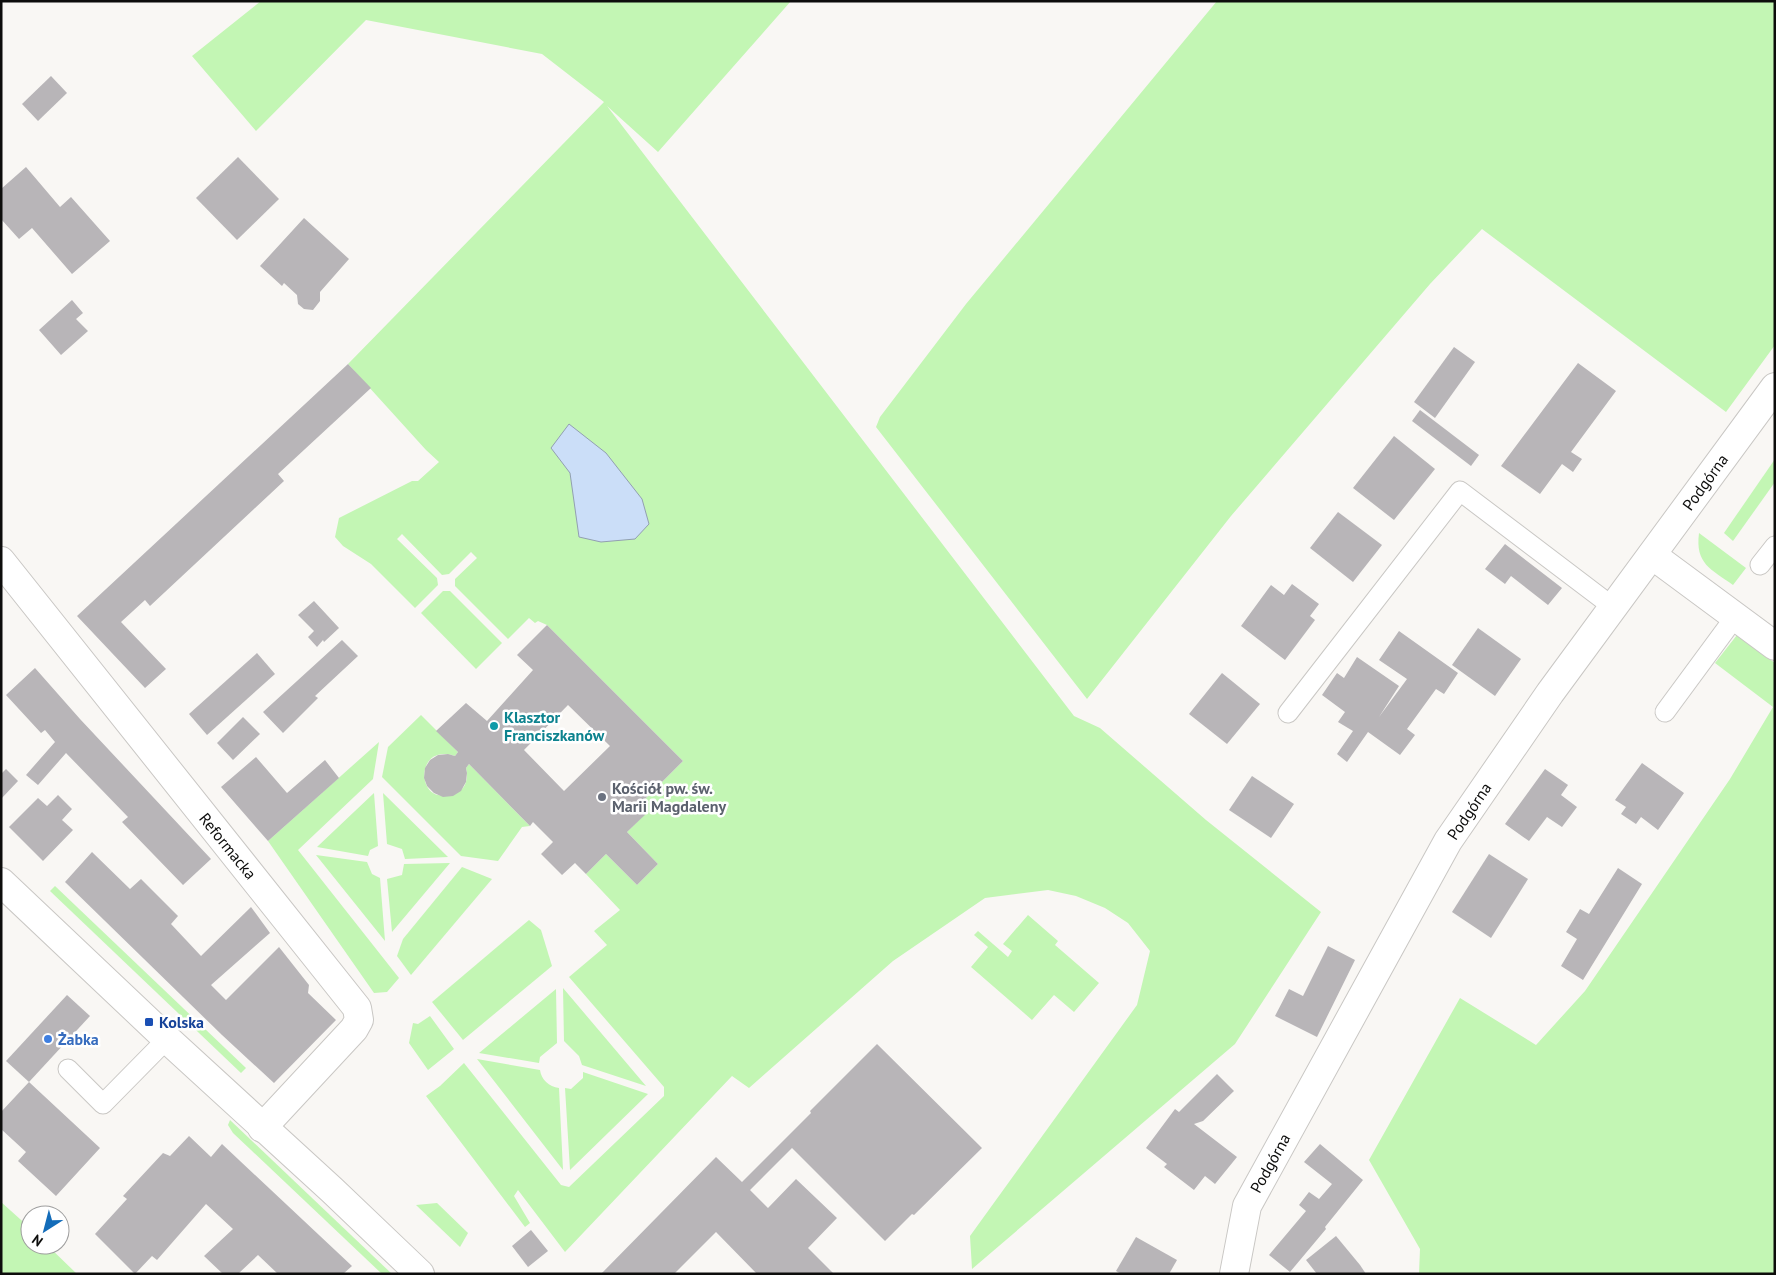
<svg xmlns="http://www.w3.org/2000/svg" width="1776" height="1275" font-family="'PT Sans',sans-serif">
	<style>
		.green { fill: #c3f6b4 }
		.water { fill: #cbdef8; stroke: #929fb1 }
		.building { fill: #b8b5b8; fill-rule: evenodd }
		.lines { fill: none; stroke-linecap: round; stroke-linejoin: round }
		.lane-casing { stroke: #c9c7c4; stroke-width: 21 }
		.street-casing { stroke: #c9c7c4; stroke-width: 30 }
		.secondary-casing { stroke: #c9c7c4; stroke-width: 30 }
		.lane { stroke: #fff; stroke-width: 19 }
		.street { stroke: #fff; stroke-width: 28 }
		.secondary { stroke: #fff; stroke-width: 28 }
		.culture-dot { fill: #0f9aa8; stroke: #fff; stroke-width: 2 }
		.worship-dot { fill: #6b7280; stroke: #fff; stroke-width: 2 }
		.transit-dot { fill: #1a4fb4; stroke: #fff; stroke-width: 2 }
		.shop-dot { fill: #3f7fe0; stroke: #fff; stroke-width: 2 }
		.labels { text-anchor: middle; stroke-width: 5; stroke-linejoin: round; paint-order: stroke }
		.street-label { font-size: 16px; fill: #0d0d0c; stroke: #fff }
		.culture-label { font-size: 16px; font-weight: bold; fill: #0d838f; stroke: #fff; text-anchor: start }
		.worship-label { font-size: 16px; font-weight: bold; fill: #5b616d; stroke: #fff; text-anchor: start }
		.transit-label { font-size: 16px; font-weight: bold; fill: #164399; stroke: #fff; text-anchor: start }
		.shop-label { font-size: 16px; font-weight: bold; fill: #366cbe; stroke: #fff; text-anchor: start }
	</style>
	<rect width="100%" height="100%" fill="#f9f7f4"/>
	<g class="green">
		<polygon points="261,1 791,1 658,152 607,106 1074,716 1100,728 1206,820 1321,912 1235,1044 972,1269 970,1236 1137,1005 1150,951 1128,923 1105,908 1076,896 1048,890 985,898 893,961 749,1088 732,1076 565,1252 518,1190 514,1196 530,1223 525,1227 426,1096 440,1086 464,1063 561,1185 569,1187 664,1096 664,1087 569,977 607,945 594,931 620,910 586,874 606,854 637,885 658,864 627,832 647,812 640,804 683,761 547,625 538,621 535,623 529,618 508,639 455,586 455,579 477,558 471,552 449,574 442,575 402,534 397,539 437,578 438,585 415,608 371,564 343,546 335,537 339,518 412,481 418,481 439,462 426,450 348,364 604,102 542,54 366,20 256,131 192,56"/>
		<polygon points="1217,1 1775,1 1775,345 1726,412 1482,229 1430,284 1231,516 1087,699 876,427 880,417 966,304"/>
		<polygon points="1775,459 1775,482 1733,541 1724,533"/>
		<path d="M1699,533l47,35 -13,17c-22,-16 -38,-21 -34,-52z"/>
		<polygon points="443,591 450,591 502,643 476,669 421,613"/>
		<polygon points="1737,635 1775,663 1775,1274 1419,1274 1420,1249 1369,1160 1460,998 1536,1045 1585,991 1730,779 1773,707 1715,663"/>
		<path d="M421,715l37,37 -3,4c-41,-14 -39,50 -5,38 3,-1 9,-2 11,-4 6,-5 7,-15 5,-22l3,-4 61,62 -8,1 -24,34 -37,-5 -79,-79 6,-30z"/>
		<polygon points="379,742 373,779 298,850 399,978 387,992 374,993 268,841"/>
		<polygon points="374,793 378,846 370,850 368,856 317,847"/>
		<polygon points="383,793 448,857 405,859 402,849 387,844"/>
		<polygon points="316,855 367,862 372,874 380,878 385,941"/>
		<polygon points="450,863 392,932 387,879 402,875 404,864"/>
		<polygon points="462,867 492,879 411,975 397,956 403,939"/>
		<polygon points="55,886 246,1068 241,1073 50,891"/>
		<polygon points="1028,915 1058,941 1055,945 1099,983 1074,1012 1054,995 1032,1020 971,967 988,947 974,935 978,931 1008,957 1012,951 1003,944"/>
		<polygon points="529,920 541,930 552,966 463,1040 432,1002"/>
		<polygon points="563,988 646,1086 582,1065 579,1056 564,1041"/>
		<polygon points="556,989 557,1043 540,1057 539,1063 479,1053"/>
		<polygon points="430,1016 454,1049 428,1070 409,1043 413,1023 418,1024"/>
		<path d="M477,1059l63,11c1,9 9,17 19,18l4,82z"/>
		<polygon points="583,1072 648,1094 570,1170 565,1088 571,1089 583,1078"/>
		<polygon points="230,1120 392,1274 382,1274 233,1133 228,1125"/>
		<polygon points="1,1202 30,1228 30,1245 47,1245 77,1274 1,1274"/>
		<polygon points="437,1203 468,1233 460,1247 416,1205"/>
	</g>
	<polygon class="water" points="569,424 606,453 642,499 649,524 635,539 601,542 579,537 570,473 551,448"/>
	<g class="building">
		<polygon points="51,76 67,93 38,121 22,104"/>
		<polygon points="238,157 279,199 237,240 196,198"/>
		<polygon points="26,167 60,207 71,197 110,241 72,274 32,228 19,239 1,219 1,189"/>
		<polygon points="304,218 349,259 320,292 320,301 313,310 304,309 298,304 297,295 284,283 282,286 260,266"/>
		<polygon points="72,300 83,313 76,319 88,331 61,355 39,330"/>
		<polygon points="1454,347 1475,362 1435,418 1414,402"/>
		<polygon points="1578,363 1616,391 1571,452 1582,459 1573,472 1562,464 1540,494 1501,466"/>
		<polygon points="348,364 371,388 278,474 284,481 150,606 145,600 121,622 166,669 145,688 77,616"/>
		<polygon points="1420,410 1479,455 1471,466 1412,421"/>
		<polygon points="1394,436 1435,469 1394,520 1353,488"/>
		<polygon points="1338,512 1382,545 1353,582 1310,548"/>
		<polygon points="1505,544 1562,588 1548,605 1511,576 1505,584 1485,569"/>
		<polygon points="1292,584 1319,604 1310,616 1315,620 1285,660 1241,626 1271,585 1284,595"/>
		<polygon points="314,601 339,628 324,642 323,640 317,647 308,637 314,631 298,615"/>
		<path d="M547,625l136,136 -43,43 8,8 -21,20 31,32 -21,21 -31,-31 -20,20 -11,-11 -13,12 -21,-21 12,-12 -20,-20 -3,4 -61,-62 -3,4 1,5 -1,9 -5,9 -8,5 -10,1 -9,-4 -7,-7 -3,-8 1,-10 5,-8 8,-5 10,-1 7,2 3,-4 -22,-21 30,-28 21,18 46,-51 -16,-15zM568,705l42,41 -46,45 -40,-41z"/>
		<polygon points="1478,628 1521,659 1495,696 1452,665"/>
		<polygon points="1399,631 1458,673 1444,694 1436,689 1407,729 1415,735 1400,755 1368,732 1347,762 1337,754 1353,731 1338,722 1345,712 1322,695 1337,673 1344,678 1357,657 1399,686 1379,717 1407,679 1379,660"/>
		<polygon points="342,640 358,656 315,696 318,698 283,733 263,712"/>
		<polygon points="257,653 275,674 207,735 189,714"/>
		<polygon points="35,668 80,719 211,859 183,885 122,822 128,817 66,753 38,785 26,775 55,742 45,730 41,733 6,695"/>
		<polygon points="1222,673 1260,704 1227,744 1189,714"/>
		<polygon points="243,717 260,734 233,760 217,743"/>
		<polygon points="256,757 287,793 325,760 339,778 268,841 221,787"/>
		<polygon points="1642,763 1684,793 1658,830 1641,817 1636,824 1621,814 1626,807 1615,800"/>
		<polygon points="6,769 18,781 1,799 1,774"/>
		<polygon points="1545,769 1568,785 1561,795 1577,807 1562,827 1547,817 1529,841 1505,824"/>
		<polygon points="1252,776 1294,804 1271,838 1229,810"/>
		<polygon points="58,795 72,809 62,820 73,830 43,861 9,827 38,798 47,806"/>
		<polygon points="92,852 130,889 141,879 178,916 171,924 201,956 251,907 270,933 211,985 226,1000 279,947 309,985 308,993 336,1020 274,1083 222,1035 65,882"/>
		<polygon points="1489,854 1528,879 1491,938 1452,912"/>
		<polygon points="1618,868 1642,884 1583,980 1561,966 1577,939 1566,932 1580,909 1589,914"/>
		<polygon points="1328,946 1355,960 1317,1037 1275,1016 1289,989 1303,996"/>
		<polygon points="67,995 90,1016 29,1082 6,1061"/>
		<polygon points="877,1044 982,1148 914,1215 912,1214 885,1241 792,1148 750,1190 768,1208 796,1179 837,1218 808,1248 834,1274 757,1274 716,1232 674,1274 601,1274 716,1157 742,1182 811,1113 810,1111"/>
		<polygon points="1217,1074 1234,1091 1203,1121 1194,1124 1237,1157 1215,1184 1205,1176 1194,1190 1164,1167 1167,1164 1146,1148 1175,1109 1179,1112"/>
		<polygon points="29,1082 100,1148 56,1196 18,1161 26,1152 1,1129 1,1112"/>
		<polygon points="189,1136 211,1157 222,1144 352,1266 343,1274 278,1274 258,1255 238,1274 223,1274 204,1256 233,1229 206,1204 157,1260 152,1256 135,1274 95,1234 127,1199 123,1196 163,1153 170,1156"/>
		<polygon points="1320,1144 1363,1180 1325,1227 1326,1229 1290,1272 1269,1255 1306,1211 1299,1205 1309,1192 1319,1199 1332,1184 1304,1162"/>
		<polygon points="531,1230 548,1251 528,1267 512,1246"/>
		<polygon points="1336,1236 1360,1265 1366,1274 1317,1274 1306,1260"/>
		<polygon points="1136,1237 1177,1260 1169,1274 1121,1274 1116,1271"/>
	</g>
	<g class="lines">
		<defs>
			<g id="lane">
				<polyline points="1760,565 1775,546"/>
				<polyline points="1665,712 1735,617"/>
				<polyline points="1288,713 1460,491 1613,607"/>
				<polyline points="68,1069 103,1104 167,1039"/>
			</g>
			<g id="street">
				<polyline points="1652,555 1775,646"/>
				<polyline points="1,561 357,1008 359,1020 354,1029 262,1128"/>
				<polyline points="1234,1274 1247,1206 1448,841 1550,693 1775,387"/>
			</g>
			<polyline id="secondary" points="1,882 167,1039 332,1190 420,1274"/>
		</defs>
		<use href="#lane" class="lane-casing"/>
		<use href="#street" class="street-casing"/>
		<use href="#secondary" class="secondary-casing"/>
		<use href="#lane" class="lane"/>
		<use href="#street" class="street"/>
		<use href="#secondary" class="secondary"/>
	</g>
	<circle class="culture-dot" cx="494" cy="726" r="5"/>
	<circle class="worship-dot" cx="602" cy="797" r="5"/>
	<rect class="transit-dot" x="144" y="1017" width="10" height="10" rx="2.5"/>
	<circle class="shop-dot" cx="48" cy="1039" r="5"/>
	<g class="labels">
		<g class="street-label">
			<text transform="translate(1705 482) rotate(-54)" y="6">Podgórna</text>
			<text transform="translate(1469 811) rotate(-56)" y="6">Podgórna</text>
			<text transform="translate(228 846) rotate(51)" y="6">Reformacka</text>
			<text transform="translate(1270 1163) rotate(-61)" y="6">Podgórna</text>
		</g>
		<g class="culture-label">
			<text x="504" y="723">Klasztor<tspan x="504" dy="18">Franciszkanów</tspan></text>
		</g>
		<g class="worship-label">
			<text x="612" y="794">Kościół pw. św.<tspan x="612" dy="18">Marii Magdaleny</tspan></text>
		</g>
		<g class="transit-label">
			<text x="159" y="1028">Kolska</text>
		</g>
		<g class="shop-label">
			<text x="58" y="1045">Żabka</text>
		</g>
	</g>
	<rect width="1776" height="1275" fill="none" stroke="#0d0d0c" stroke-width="5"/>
	<g transform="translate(45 1230) rotate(216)"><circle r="24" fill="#ffffff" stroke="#9e9e9e"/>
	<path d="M0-4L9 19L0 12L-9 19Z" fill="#136cb9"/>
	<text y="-8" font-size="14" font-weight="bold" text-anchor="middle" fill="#0d0d0c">N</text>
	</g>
</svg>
